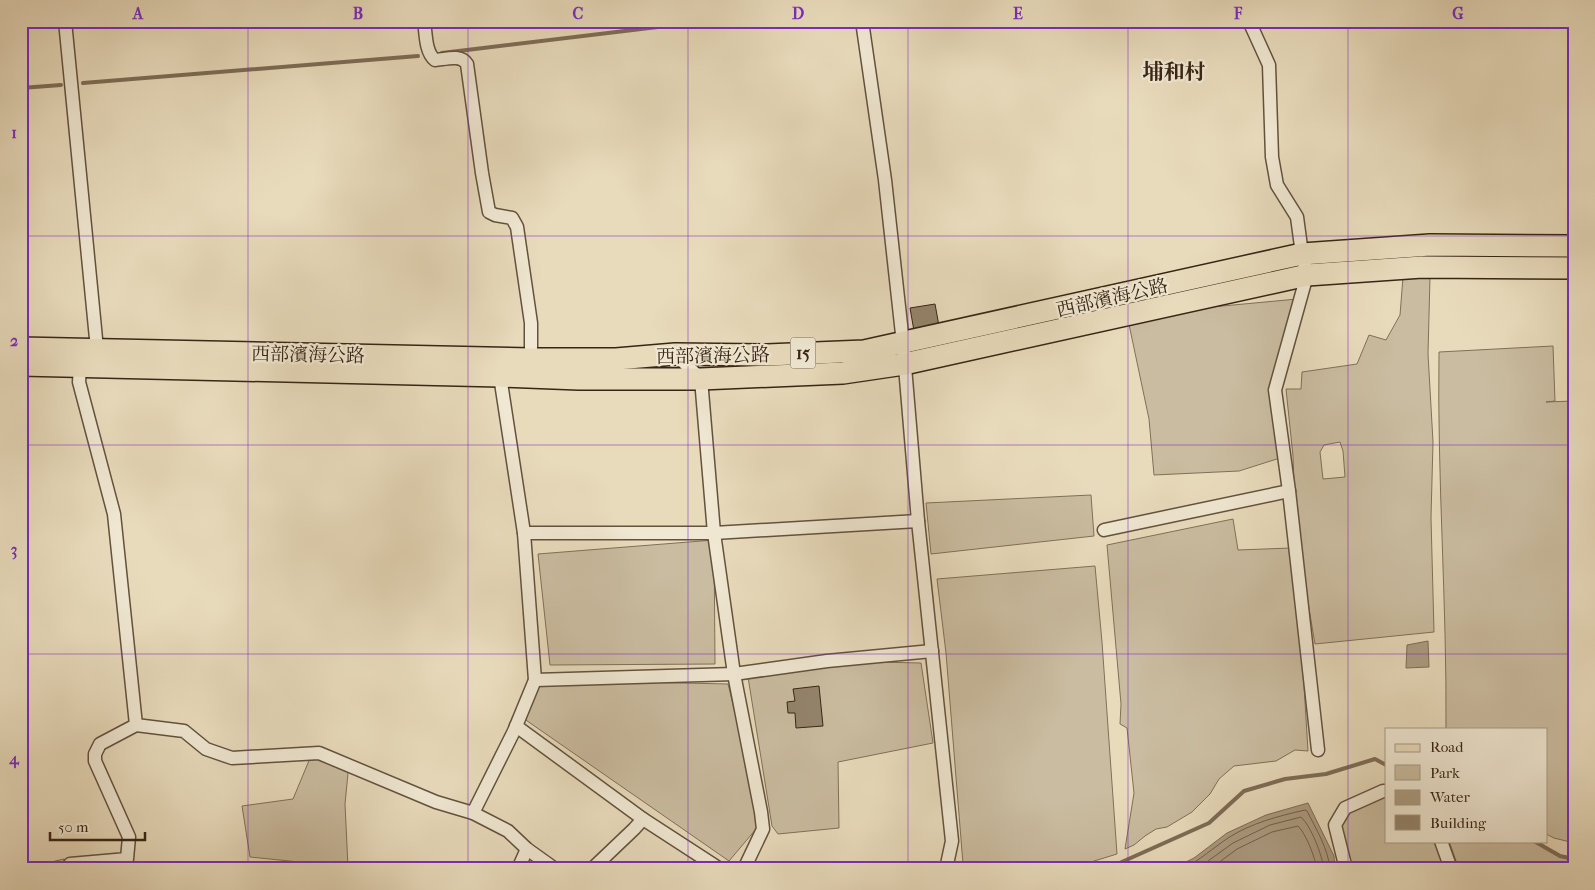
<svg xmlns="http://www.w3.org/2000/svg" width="1595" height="890" font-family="'IM FELL French Canon','Noto Serif TC',serif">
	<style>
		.green { fill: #cabca0; stroke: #80705a; fill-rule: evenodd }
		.water { fill: #ac9d83; stroke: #7d6d57 }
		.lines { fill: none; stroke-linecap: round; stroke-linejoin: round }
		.shore { stroke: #72614c; stroke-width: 1 }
		.stream { stroke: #7d6d57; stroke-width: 4 }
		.building { fill: #93846c; stroke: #372515 }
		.minor-casing { stroke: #63523f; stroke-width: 15 }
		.primary-casing { stroke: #372515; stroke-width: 24 }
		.minor { stroke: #f0e8d3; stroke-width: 12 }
		.primary { stroke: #e8dbbc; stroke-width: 21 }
		.grid { fill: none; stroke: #7b2cbf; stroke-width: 1; stroke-opacity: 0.55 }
		.labels { text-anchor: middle; stroke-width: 4.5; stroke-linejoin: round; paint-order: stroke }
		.shield { fill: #f0e8d3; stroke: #6e604e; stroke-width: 1 }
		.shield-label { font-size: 18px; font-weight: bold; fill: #372515 }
		.street-label { font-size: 19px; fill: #372515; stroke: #f0e8d3 }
		.quarter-label { font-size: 21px; font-weight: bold; fill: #372515; stroke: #f0e8d3 }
		.neatline { fill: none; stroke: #7b2cbf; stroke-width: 2 }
		.grid-label { font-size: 16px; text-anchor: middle; font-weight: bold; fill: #7b2cbf }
	</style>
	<rect width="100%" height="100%" fill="#e8dbbc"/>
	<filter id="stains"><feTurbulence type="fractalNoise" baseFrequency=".004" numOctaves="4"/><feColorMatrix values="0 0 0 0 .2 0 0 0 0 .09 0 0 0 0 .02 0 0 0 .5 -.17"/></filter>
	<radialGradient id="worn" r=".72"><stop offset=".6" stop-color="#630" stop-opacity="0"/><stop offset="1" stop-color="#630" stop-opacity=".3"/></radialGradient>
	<g class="green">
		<path d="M1403,277h27l-2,77 5,88 -2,76 3,114 -119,12 -19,-112 -3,-76 -7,-67h15l1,-17 55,-8 12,-29 17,5 14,-25zM1340,442l3,9 2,26 -22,2 -3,-27 4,-7z"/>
		<polygon points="1297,299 1271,394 1280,458 1239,471 1154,475 1149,419 1127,315"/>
		<path d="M1553,346l2,55 -9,1 28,-1v442l-20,-5 -8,-4v-105h-100c1,-126 -9,-252 -7,-377z"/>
		<polygon points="1091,495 1094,536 931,554 926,503"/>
		<polygon points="1233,519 1238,550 1291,548 1304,686 1308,751 1295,750 1276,761 1234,766 1219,779 1210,794 1192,812 1167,827 1156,829 1145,836 1134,845 1125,849 1134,793 1127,728 1120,724 1121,704 1107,545"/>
		<polygon points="714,540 715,664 550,665 538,554"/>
		<polygon points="1095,566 1102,642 1117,854 1068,869 979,869 963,864 946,653 937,579"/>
		<polygon points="827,661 921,663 933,743 838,762 839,828 778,834 772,826 748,677"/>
		<polygon points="544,680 728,684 762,822 729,861 520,716"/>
		<polygon points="313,751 349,763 345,804 348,867 250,857 242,806 293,799"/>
		<polygon points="1386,791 1386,841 1442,841 1452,869 1353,869 1335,825 1345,808"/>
		<polygon points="1449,841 1534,841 1560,856 1574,859 1574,869 1459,869"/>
		<polygon points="64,859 63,869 21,869"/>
	</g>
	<g class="water">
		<polygon points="1428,641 1429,667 1406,668 1407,645"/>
		<polygon points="1308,803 1334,856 1335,869 1172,869 1194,858 1227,833 1266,815"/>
	</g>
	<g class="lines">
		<g class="shore">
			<path d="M1183,869c17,-9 30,-21 45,-31 23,-15 51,-22 77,-28l2,1c9,18 21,37 23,58"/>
			<path d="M1197,869l36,-26 37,-18 31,-8c10,9 21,38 23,52"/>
			<path d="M1210,869l27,-20 35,-17 26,-6c8,8 17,31 19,43"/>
		</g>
		<g class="stream">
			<polyline points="442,53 708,21"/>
			<polyline points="83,83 418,56"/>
			<polyline points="21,88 61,85"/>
			<polyline points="1534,841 1560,856 1574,859"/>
			<polyline points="1106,869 1209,823 1244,791 1285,779 1326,774 1375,759 1386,765"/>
		</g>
	</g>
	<g class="building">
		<polygon points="935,304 939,326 914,331 910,308"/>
		<polygon points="819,686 823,726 796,728 795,713 788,713 787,702 795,701 793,689"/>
	</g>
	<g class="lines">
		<defs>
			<g id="minor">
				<polyline points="65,21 97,349 80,367 79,382 114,514 136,725 184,731 206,749 232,758 319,753 436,802 473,813 508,831 527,849 555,869"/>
				<path d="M424,21c2,12 1,31 11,39 11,-1 26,-6 32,4l15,109 7,39 6,3 17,3 5,9 14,96v42"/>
				<polyline points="862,21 885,180 903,343 918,521 952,841 946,869"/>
				<polyline points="1249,21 1269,65 1272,157 1277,185 1297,217 1302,254 1307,275 1275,390 1289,491 1318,750"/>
				<polyline points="675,354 701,379 714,533 734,674 761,812 763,829 744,869"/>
				<polyline points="1104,530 1289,491"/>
				<polyline points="524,533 714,533 918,521"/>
				<polyline points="535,680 734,674 827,661 932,651"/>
				<polyline points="516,726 643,819 720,869"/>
				<polyline points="473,813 514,731 535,680 524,533 500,376"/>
				<polyline points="1441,841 1451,869"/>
				<polyline points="70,869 70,864 127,859 129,837 95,761 95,754 100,744 136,725"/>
				<polyline points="518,869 527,849"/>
				<polyline points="592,869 634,829 643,819"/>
				<polyline points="1346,869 1335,825 1345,808 1383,791 1386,791"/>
			</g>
			<g id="primary">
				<polyline points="21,348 531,359 616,359 675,354 767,355 864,351 1302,254 1430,245 1574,246"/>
				<polyline points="21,365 500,376 579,379 701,379 843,373 904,364 1307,275 1422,267 1574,268"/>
			</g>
		</defs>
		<use href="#minor" class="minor-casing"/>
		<use href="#primary" class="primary-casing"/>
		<use href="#minor" class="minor"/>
		<use href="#primary" class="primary"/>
	</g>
	<path class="grid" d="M248,21v848M468,21v848M688,21v848M908,21v848M1128,21v848M1348,21v848M21,236h1553M21,445h1553M21,654h1553"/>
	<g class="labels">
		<rect class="shield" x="790.5" y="337.5" width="25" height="31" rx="4"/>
		<g class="shield-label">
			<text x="803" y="359">15</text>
		</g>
		<g class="street-label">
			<text transform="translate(1112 297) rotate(-13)" y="7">西部濱海公路</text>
			<text transform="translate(308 354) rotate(1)" y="7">西部濱海公路</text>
			<text transform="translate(713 355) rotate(-1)" y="7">西部濱海公路</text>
		</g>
		<g class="quarter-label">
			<text x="1174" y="79">埔和村</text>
		</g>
	</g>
	<rect width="1595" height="890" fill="none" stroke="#e8dbbc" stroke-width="55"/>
	<rect x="1385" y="728" width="162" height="115" fill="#f0e8d3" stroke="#a69a87"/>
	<rect x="1395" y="744" width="25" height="8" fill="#e8dbbc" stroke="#a69a87"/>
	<text x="1430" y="752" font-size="15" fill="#372515">Road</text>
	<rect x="1395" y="765" width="25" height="15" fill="#cabca0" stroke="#a69a87"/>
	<text x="1430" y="778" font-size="15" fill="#372515">Park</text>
	<rect x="1395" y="790" width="25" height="15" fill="#ac9d83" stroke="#a69a87"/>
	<text x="1430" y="802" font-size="15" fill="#372515">Water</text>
	<rect x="1395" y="815" width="25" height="15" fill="#93846c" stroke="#a69a87"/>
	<text x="1430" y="828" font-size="15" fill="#372515">Building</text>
	<path d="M50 832v8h95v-8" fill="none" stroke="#372515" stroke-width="2.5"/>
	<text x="58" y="832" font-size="15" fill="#372515" stroke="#f0e8d3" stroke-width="4" paint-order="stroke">50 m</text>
	<rect x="28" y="28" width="1540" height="834" class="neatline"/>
	<g class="grid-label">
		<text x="138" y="19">A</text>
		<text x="358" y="19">B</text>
		<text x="578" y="19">C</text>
		<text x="798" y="19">D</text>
		<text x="1018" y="19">E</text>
		<text x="1238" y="19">F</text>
		<text x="1458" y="19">G</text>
		<text x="14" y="138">1</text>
		<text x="14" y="346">2</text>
		<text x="14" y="555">3</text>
		<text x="14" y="764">4</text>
	</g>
	<rect width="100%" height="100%" filter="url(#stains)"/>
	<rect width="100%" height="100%" fill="url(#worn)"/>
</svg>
